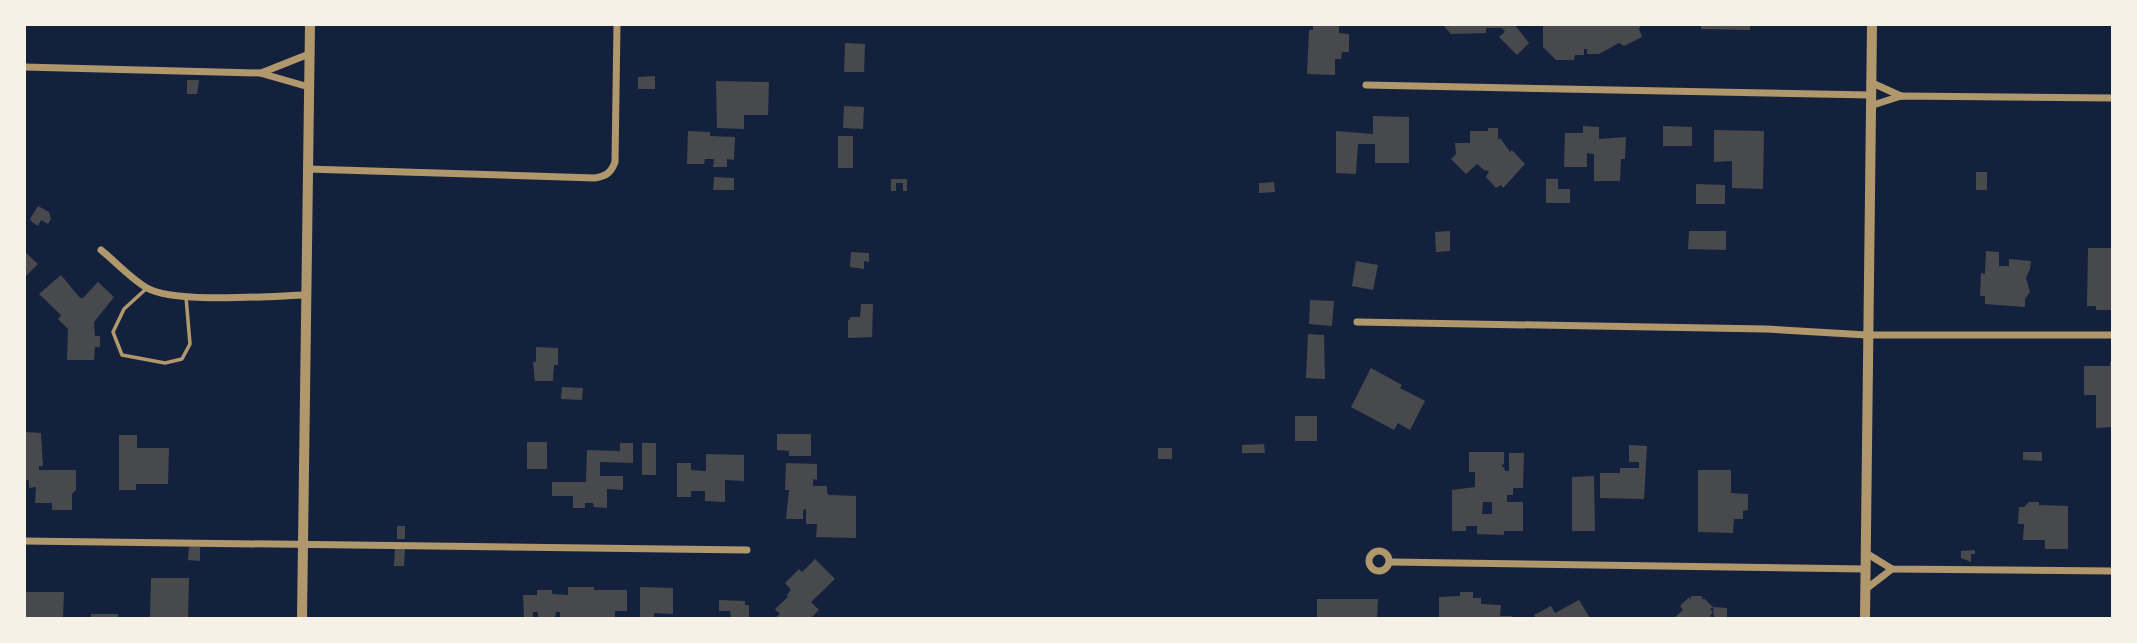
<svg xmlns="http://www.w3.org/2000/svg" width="2137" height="643" font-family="'Exo 2',sans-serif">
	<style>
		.building { fill: #48494c; fill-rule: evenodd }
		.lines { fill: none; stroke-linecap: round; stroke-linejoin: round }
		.service { stroke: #b1986c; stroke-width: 3.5 }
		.minor { stroke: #b1986c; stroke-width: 7 }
		.tertiary { stroke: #b1986c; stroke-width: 10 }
	</style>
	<rect width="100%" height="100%" fill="#14213d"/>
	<g class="building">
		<polygon points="1313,24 1339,24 1339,33 1349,34 1349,52 1342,52 1341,59 1335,59 1335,75 1307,74 1309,30 1313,30"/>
		<polygon points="1442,24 1514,24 1529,43 1517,55 1499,37 1505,32 1502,28 1486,28 1486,33 1451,34"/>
		<polygon points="1543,24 1642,24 1639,29 1642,37 1624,46 1619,43 1599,54 1587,54 1587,49 1584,49 1584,55 1575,55 1574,60 1556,60 1543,47"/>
		<polygon points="1701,24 1750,24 1750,30 1701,29"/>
		<polygon points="845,43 865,44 864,72 844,72"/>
		<polygon points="655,76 655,89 638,89 638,77"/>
		<polygon points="187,80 199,80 197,94 187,94"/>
		<polygon points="716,81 769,82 768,115 744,115 744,129 717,128"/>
		<polygon points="844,106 864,107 863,129 843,128"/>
		<polygon points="1373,116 1409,117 1409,163 1375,163 1375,144 1358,144 1356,174 1336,173 1336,131 1373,134"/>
		<polygon points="1583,126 1599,127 1599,139 1626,137 1625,159 1621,159 1620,181 1594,181 1594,154 1587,153 1587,167 1564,167 1565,133 1583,133"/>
		<polygon points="1663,126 1692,127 1692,146 1663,146"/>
		<polygon points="1488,128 1498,128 1498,140 1500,138 1510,152 1512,150 1525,164 1503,188 1501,185 1496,188 1486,177 1489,171 1484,170 1477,164 1466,174 1451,159 1456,154 1455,143 1470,143 1470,131 1488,131"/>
		<polygon points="1714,130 1764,131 1763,189 1732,188 1732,161 1714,162"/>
		<polygon points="688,131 710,132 710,136 735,137 734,160 727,159 727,167 713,167 714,159 705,159 704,164 687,164"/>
		<rect x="838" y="136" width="15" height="32"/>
		<rect x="1976" y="172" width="11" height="18"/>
		<polygon points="714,177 734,178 734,190 713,190"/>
		<polygon points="891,179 907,179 907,191 903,191 903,183 896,183 896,191 891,191"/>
		<polygon points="1546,179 1558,179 1558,189 1570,189 1570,203 1546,203"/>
		<polygon points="1274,182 1275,192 1259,193 1259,183"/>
		<polygon points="1696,184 1725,185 1725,204 1696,204"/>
		<polygon points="38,206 49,212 51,219 48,224 41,220 38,226 32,222 30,219"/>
		<polygon points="1450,231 1450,251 1436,252 1435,232"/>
		<polygon points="1689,231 1726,231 1726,250 1688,249"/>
		<polygon points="2088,248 2112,248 2112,310 2096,310 2096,306 2087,306"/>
		<polygon points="24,251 38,264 24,278"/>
		<polygon points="1986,251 1999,252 1999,266 2009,266 2009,259 2031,261 2030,269 2026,278 2030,292 2025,299 2025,307 1985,304 1985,296 1980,296 1981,273 1985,274"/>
		<polygon points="851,252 869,253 869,262 864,261 864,269 850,267"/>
		<polygon points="1356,261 1378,265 1373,290 1352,286"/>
		<polygon points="61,275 80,298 83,298 98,282 114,297 94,322 95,336 100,336 100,347 95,347 94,360 67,360 68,329 58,319 61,315 39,294"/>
		<polygon points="1310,300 1334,301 1332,326 1309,324"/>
		<polygon points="861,304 873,304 872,337 848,338 848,321 851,317 860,317"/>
		<polygon points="1308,334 1324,335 1325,379 1306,378"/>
		<polygon points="536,347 558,348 558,365 554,365 553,381 535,381 533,362 536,362"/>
		<polygon points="2110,362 2112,362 2112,427 2096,428 2096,395 2084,395 2084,366 2110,366"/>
		<polygon points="1371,368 1402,385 1400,388 1425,401 1410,430 1398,423 1394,430 1351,407"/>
		<polygon points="562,387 583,388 582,400 561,399"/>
		<rect x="1295" y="416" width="22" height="25"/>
		<polygon points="25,432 41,433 43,466 39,466 39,470 76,470 76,490 72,494 72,510 52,510 52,503 35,503 36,487 29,488 29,480 24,480"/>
		<polygon points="777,434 811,434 811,456 789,456 789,451 777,450"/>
		<polygon points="119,435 137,435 137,448 169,448 168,484 136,484 136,490 119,490"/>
		<rect x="527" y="442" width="20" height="27"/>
		<polygon points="620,443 633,443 633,463 600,462 600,476 623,476 623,490 607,489 607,508 594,507 593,503 585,503 585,508 573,508 573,496 552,496 552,482 586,482 587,450 620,451"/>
		<rect x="642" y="443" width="14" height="32"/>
		<polygon points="1264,444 1265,453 1242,453 1242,445"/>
		<polygon points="1629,445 1647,446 1644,499 1600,498 1600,473 1620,473 1620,468 1639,468 1639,462 1629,462"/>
		<rect x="1158" y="448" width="14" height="11"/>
		<path d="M1469,452h35v13l-2,-1v3h2l2,8 -1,-4h4v-18h15l-1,35h-10v7h-6v7h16v29h-19v4l-27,-1v-8h-11v5h-14v-41l23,-3v-15h-6zM1483,502h9v12h-10z"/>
		<polygon points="2023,452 2042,452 2042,461 2023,460"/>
		<polygon points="706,454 744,455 744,481 725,480 725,502 705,501 705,491 691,491 691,497 677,497 677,463 691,463 691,470 706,471"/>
		<polygon points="786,463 817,464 817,480 813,479 813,486 827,486 827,493 829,495 856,496 856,538 816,537 817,524 806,524 806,509 803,510 803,519 786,519 789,490 785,490"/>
		<polygon points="1698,470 1731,470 1731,493 1748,494 1748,510 1743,511 1743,519 1734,519 1733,533 1698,532"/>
		<polygon points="1594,476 1595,531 1572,531 1572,477"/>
		<polygon points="2029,502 2039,502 2039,505 2068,506 2068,549 2045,549 2045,540 2023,540 2024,524 2018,524 2019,507 2024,507"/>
		<rect x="397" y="526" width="8" height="13"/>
		<polygon points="189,547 200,547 200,561 188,560"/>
		<polygon points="395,549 405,549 404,566 394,566"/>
		<polygon points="1975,550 1975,554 1971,554 1971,562 1961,558 1961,551"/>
		<polygon points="815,559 835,579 811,602 819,610 811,618 775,618 780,614 775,609 788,597 787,595 791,590 785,583 799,569 802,572"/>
		<polygon points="151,578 189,578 188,618 150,618"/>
		<polygon points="568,587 594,587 594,590 627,590 627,611 615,611 615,618 560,618 560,612 556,612 555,618 538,618 538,612 533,612 533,618 524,618 523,595 537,595 537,590 552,590 552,594 568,595"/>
		<polygon points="640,587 673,588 673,614 654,613 654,618 640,618"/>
		<polygon points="24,592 64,592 63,618 24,618"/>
		<polygon points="1460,592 1473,592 1473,598 1481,598 1481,604 1501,605 1500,616 1512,616 1512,618 1439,618 1439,597 1460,596"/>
		<polygon points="1691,596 1702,596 1702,600 1704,598 1713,607 1710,609 1713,612 1710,616 1713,618 1674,618 1683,610 1680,606 1689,597 1691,600"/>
		<polygon points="1317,599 1378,599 1377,618 1317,617"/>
		<polygon points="719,600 745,601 745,605 749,605 749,618 731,618 730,611 719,611"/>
		<polygon points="1579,600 1590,618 1536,618 1534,615 1551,606 1555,613"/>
		<polygon points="1713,607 1727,608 1727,618 1714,618"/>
		<rect x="91" y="614" width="27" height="4"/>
	</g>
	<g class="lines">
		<polyline class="service" points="147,288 124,309 113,332 122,355 165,363 182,359 190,344 186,297"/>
		<g class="minor">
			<polyline points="24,67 260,73 309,87"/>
			<polyline points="261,73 309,54"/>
			<polyline points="1870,82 1901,96"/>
			<polyline points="1366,85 1870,95"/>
			<polyline points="1870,106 1901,96 2112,98"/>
			<path d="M307,169l288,9c11,-2 16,-5 20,-16l2,-138"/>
			<path d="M101,250c15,12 30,29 46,38 28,16 124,8 159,7"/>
			<polyline points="1357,322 1766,329 1867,335 2112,335"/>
			<polyline points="24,541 747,550"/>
			<circle cx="1379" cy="561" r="10"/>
			<polyline points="1866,553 1892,569 2112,571"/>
			<polyline points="1390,562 1866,569"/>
			<polyline points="1866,589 1892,569"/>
		</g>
		<g class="tertiary">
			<polyline points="302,618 310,24"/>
			<polyline points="1865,618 1872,24"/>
		</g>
	</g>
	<rect width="2137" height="643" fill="none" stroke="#f6f1e7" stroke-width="52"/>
</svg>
